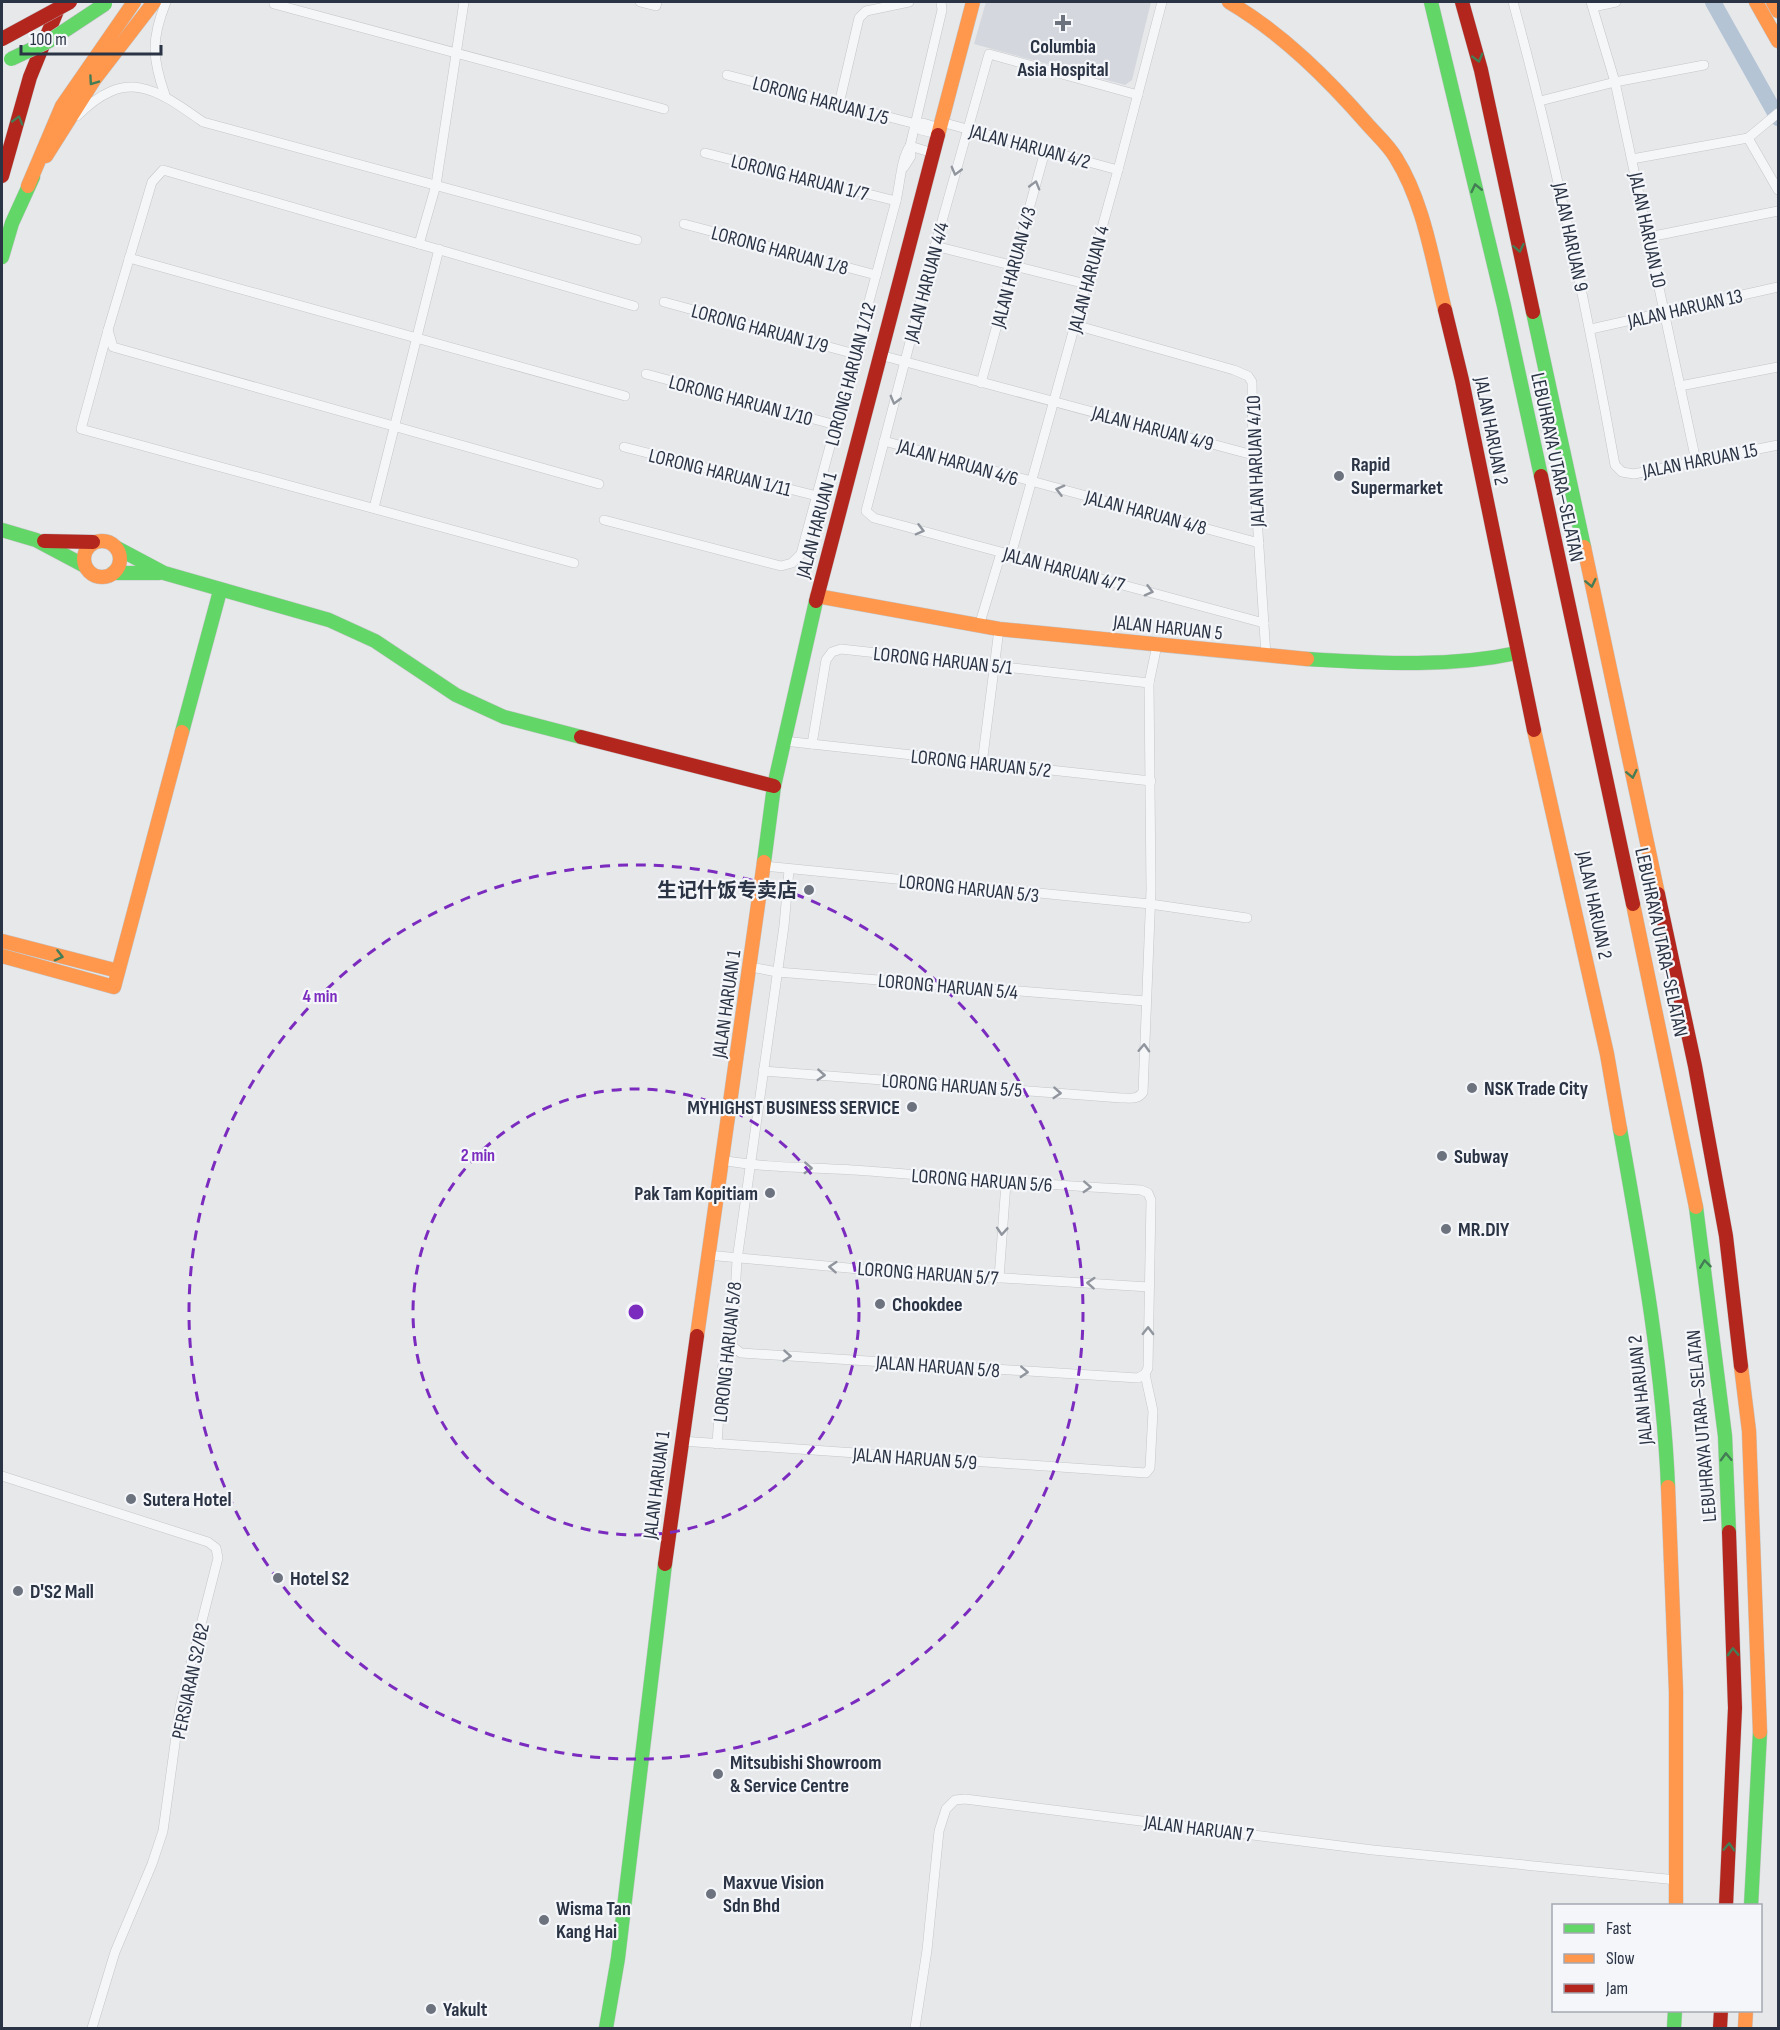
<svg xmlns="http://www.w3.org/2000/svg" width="1780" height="2030" font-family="'Sofia Sans Condensed','Noto Sans SC',sans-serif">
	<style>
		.built { fill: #d4d7dd }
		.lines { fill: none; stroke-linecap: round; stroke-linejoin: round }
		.river { stroke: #b4c4d5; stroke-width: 16 }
		.street-casing { stroke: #c4c6c8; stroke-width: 10 }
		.fast-casing { stroke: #c4c6c8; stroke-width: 15 }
		.slow-casing { stroke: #c4c6c8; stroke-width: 15 }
		.jam-casing { stroke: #c4c6c8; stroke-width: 15 }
		.street { stroke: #f5f6f7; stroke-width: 9 }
		.fast { stroke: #63d668; stroke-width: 14 }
		.slow { stroke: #ff974d; stroke-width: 14 }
		.jam { stroke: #b3261e; stroke-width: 14 }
		.fast-bridge-casing { stroke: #b8bbbf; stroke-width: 15; stroke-linecap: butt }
		.jam-bridge-casing { stroke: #b8bbbf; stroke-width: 15; stroke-linecap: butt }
		.fast-bridge { stroke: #63d668; stroke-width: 14 }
		.jam-bridge { stroke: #b3261e; stroke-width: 14 }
		.oneway { stroke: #447d55 }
		.oneway2 { stroke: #90959e }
		.ring { fill: none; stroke: #7b2cbf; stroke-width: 3; stroke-dasharray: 10 8 }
		.poi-dot { fill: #6c737f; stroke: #f4f6f9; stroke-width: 2 }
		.labels { text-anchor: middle; stroke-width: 4.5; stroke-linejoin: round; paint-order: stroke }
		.poi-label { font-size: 20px; font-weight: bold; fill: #2b3445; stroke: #f4f6f9; text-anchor: start }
		.street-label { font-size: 20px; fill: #2b3445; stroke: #f4f6f9 }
		.centre { fill: #7b2cbf; stroke: #f4f6f9; stroke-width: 3 }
		.ring-label { font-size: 18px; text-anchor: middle; font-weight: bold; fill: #7b2cbf; stroke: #f4f6f9; stroke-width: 4.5; stroke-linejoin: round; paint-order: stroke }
	</style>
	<rect width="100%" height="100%" fill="#e6e8ea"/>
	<polygon class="built" points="986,2 1151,2 1132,80 1125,85 974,44"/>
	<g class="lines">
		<polyline class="river" points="1713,2 1778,118"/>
		<defs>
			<g id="street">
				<polyline points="640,2 656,6 657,2"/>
				<path d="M1513,2c42,153 74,307 102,463l7,7 12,2 144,-29"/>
				<polyline points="1591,2 1615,82 1696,461"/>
				<polyline points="274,4 664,109"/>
				<polyline points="1593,7 1616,2"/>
				<polyline points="727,75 916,124 923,123 940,128"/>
				<path d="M165,95c-13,-37 -14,-56 1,-93"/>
				<polyline points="1138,95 989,54 935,246 866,511 874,518 1264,623"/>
				<polyline points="1540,101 1615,82 1704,65"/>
				<polyline points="839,104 859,18 866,11 909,2"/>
				<path d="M77,116c49,-49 78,-28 126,6l434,118"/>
				<polyline points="941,122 1118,170"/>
				<polyline points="916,124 921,130 938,134"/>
				<polyline points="1748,138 1778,190"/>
				<polyline points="910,146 933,153"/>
				<polyline points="705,153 896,201"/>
				<polyline points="1632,159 1748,138 1778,113"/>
				<polyline points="904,167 911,156 910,146 942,10 941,2"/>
				<polyline points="684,224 876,275"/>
				<polyline points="1649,237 1778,211"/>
				<polyline points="419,244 436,185 464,2"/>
				<polyline points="935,246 1086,284"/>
				<polyline points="129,258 625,396"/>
				<polyline points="664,302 855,354"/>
				<polyline points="1075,325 1234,370 1248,376 1252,382 1253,455 1266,656"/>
				<polyline points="1591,329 1778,287"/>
				<polyline points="108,330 81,429 574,563"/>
				<polyline points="880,355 1253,455"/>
				<polyline points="646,374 836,425"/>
				<polyline points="981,383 1045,151"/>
				<polyline points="1680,386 1778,367"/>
				<polyline points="884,441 1259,543"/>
				<polyline points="624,447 817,496"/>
				<polyline points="599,484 113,347 108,330 152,182 163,170 634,306"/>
				<polyline points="374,508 439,249"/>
				<path d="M604,520l177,46 11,-3 9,-9 95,-353c4,-16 5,-43 14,-55"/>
				<polyline points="1011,555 1118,170 1162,2"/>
				<polyline points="979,626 1001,553"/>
				<polyline points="784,741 1151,781"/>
				<polyline points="812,744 826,660 832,652 841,649 1149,683"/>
				<polyline points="982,764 999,629"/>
				<polyline points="764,866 1150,904 1247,918"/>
				<polyline points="751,967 777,972 1146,1001"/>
				<path d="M763,1071l358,27c9,0 17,2 22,-6l8,-202 -2,-207 8,-38"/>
				<polyline points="707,1255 859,1269 1149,1287"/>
				<polyline points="999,1278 1006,1183"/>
				<polyline points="732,1346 741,1353 1138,1378 1145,1374"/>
				<path d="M681,1441l465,32 4,-5 3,-57 -8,-37 3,-6 3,-168 -3,-7 -7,-3c-92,-5 -182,-12 -273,-19 -49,-4 -98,-2 -146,-11"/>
				<polyline points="717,1444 722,1368 732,1346 737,1260 784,926 789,870"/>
				<polyline points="2,1476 208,1542 216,1548 218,1558 180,1707 163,1831 152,1864 115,1952 92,2028"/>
				<polyline points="915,2028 927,1950 939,1831 946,1809 955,1800 965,1799 1373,1850 1677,1880"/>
			</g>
			<g id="fast">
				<polyline points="1431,2 1504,306 1541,476"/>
				<polyline points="2,257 12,223 33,177"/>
				<polyline points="1533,312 1584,547"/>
				<polyline points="2,530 36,540 85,566"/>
				<polyline points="117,548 164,573 329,620 375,641 456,695 504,717 581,737"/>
				<polyline points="113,573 159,573"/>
				<path d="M1307,659c71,4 140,9 210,-6"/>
				<polyline points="182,732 220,591"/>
				<polyline points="764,862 774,786 816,601"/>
				<path d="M1620,1129c21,118 43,237 48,358"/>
				<polyline points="1696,1207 1725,1436 1729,1532"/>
				<polyline points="1751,1906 1760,1732"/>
				<polyline points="606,2028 618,1958 665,1564"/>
				<polyline points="1674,2028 1675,2010"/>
			</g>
			<g id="slow">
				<path d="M1229,2c54,32 99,77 140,124 9,10 20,20 27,32 28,45 36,101 49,152"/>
				<polyline points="1756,2 1778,41"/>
				<polyline points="1773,2 1778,11"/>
				<polyline points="938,135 973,2"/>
				<polyline points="46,156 94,80 154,2"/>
				<polyline points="28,186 62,106 134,2"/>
				<circle cx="102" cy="559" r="18"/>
				<polyline points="1584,547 1658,894"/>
				<polyline points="817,596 999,629 1307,659"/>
				<polyline points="1534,730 1607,1054 1620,1129"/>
				<polyline points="1633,904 1696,1207"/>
				<polyline points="2,941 118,971"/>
				<polyline points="2,956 114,987 182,732"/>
				<polyline points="697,1336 764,862"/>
				<polyline points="1741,1366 1749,1431 1760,1732"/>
				<polyline points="1668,1487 1676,1691 1676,1906"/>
				<polyline points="1745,2028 1746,2010"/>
			</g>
			<g id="jam">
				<polyline points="1462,2 1481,70 1533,312"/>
				<polyline points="2,176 30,77 59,6"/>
				<polyline points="1445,310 1462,380 1534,730"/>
				<polyline points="1541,476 1633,904"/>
				<polyline points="44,541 93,542"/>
				<polyline points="816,601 938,135"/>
				<polyline points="581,737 774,786"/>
				<polyline points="1658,894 1695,1066 1726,1236 1741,1366"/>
				<polyline points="665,1564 697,1336"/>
				<polyline points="1726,1906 1735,1708 1729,1532"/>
				<polyline points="1720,2028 1721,2010"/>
			</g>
		</defs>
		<use href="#street" class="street-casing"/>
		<use href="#fast" class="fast-casing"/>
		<use href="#slow" class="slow-casing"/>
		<use href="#jam" class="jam-casing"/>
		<use href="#street" class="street"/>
		<use href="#fast" class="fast"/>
		<use href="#slow" class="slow"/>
		<use href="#jam" class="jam"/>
		<defs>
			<polyline id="fast-bridge" points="11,59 49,41 105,4"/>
			<polyline id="jam-bridge" points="2,39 70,2"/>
		</defs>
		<use href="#fast-bridge" class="fast-bridge-casing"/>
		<use href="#jam-bridge" class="jam-bridge-casing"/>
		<use href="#fast-bridge" class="fast-bridge"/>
		<use href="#jam-bridge" class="jam-bridge"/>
	</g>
	<defs><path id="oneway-chevron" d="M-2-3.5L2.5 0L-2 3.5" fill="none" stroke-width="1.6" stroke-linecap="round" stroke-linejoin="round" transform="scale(1.5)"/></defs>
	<g class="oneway">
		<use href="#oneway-chevron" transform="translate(1478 58) rotate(75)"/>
		<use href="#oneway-chevron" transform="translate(93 81) rotate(125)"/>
		<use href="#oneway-chevron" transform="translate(18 120) rotate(-74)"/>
		<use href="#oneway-chevron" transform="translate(1476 188) rotate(-103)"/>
		<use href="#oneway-chevron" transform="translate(1519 248) rotate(78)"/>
		<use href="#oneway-chevron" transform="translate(1591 583) rotate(78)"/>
		<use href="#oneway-chevron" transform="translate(1632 774) rotate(78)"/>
		<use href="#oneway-chevron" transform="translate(59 956) rotate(14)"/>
		<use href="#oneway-chevron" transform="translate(1705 1264) rotate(-97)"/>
		<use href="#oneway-chevron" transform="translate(1726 1457) rotate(-92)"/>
		<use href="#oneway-chevron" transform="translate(1733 1652) rotate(-92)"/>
		<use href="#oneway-chevron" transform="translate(1729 1847) rotate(-87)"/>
	</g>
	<g class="oneway2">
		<use href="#oneway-chevron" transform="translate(956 171) rotate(105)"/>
		<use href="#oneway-chevron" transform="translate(1035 185) rotate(-74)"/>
		<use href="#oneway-chevron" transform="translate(895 400) rotate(105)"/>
		<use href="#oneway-chevron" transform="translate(1060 490) rotate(-165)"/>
		<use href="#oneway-chevron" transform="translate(920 530) rotate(15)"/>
		<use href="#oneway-chevron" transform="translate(1149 591) rotate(15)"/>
		<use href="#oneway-chevron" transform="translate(1144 1048) rotate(-88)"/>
		<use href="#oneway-chevron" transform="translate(821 1075) rotate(4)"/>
		<use href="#oneway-chevron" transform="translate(1057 1093) rotate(4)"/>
		<use href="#oneway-chevron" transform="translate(808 1168) rotate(3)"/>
		<use href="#oneway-chevron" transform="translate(1087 1187) rotate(3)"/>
		<use href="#oneway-chevron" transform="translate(1002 1231) rotate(94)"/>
		<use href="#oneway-chevron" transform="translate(833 1267) rotate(-176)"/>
		<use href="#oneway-chevron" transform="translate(1091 1283) rotate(-176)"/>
		<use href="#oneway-chevron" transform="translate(1148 1331) rotate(-89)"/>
		<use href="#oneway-chevron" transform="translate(787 1356) rotate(4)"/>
		<use href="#oneway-chevron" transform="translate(1024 1372) rotate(3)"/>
	</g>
	<g class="ring">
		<circle cx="636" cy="1312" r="223"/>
		<circle cx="636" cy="1312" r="447"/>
	</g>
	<g class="poi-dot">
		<path d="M1060 14h6v6h6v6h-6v6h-6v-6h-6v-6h6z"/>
		<circle cx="1339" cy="476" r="6"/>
		<circle cx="809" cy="890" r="6"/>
		<circle cx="1472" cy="1088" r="6"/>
		<circle cx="912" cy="1107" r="6"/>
		<circle cx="1442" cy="1156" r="6"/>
		<circle cx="770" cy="1193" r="6"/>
		<circle cx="1446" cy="1229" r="6"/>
		<circle cx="880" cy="1304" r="6"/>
		<circle cx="131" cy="1499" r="6"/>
		<circle cx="278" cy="1578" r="6"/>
		<circle cx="18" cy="1591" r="6"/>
		<circle cx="718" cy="1774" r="6"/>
		<circle cx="711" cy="1894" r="6"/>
		<circle cx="544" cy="1920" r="6"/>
		<circle cx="431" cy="2009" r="6"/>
	</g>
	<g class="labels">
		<g class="poi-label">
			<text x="1063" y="53" text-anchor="middle">Columbia<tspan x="1063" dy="23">Asia Hospital</tspan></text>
			<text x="1351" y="471">Rapid<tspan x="1351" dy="23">Supermarket</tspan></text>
			<text x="797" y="897" text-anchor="end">生记什饭专卖店</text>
			<text x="1484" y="1095">NSK Trade City</text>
			<text x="900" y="1114" text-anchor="end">MYHIGHST BUSINESS SERVICE</text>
			<text x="1454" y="1163">Subway</text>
			<text x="758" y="1200" text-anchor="end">Pak Tam Kopitiam</text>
			<text x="1458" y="1236">MR.DIY</text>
			<text x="892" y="1311">Chookdee</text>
			<text x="143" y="1506">Sutera Hotel</text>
			<text x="290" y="1585">Hotel S2</text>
			<text x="30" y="1598">D'S2 Mall</text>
			<text x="730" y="1769">Mitsubishi Showroom<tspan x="730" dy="23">&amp; Service Centre</tspan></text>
			<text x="723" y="1889">Maxvue Vision<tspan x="723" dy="23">Sdn Bhd</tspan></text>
			<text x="556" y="1915">Wisma Tan<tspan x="556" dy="23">Kang Hai</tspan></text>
			<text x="443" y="2016">Yakult</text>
		</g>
		<g class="street-label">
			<text transform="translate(821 100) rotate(15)" y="7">LORONG HARUAN 1/5</text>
			<text transform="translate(1030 146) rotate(15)" y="7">JALAN HARUAN 4/2</text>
			<text transform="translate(800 177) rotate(14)" y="7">LORONG HARUAN 1/7</text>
			<text transform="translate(1648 230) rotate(78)" y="7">JALAN HARUAN 10</text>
			<text transform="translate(1571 237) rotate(78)" y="7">JALAN HARUAN 9</text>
			<text transform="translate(780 250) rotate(15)" y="7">LORONG HARUAN 1/8</text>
			<text transform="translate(1013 267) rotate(-75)" y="7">JALAN HARUAN 4/3</text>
			<text transform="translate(1088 279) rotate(-75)" y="7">JALAN HARUAN 4</text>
			<text transform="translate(926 282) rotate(-75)" y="7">JALAN HARUAN 4/4</text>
			<text transform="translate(1685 308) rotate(-13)" y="7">JALAN HARUAN 13</text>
			<text transform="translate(760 328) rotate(15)" y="7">LORONG HARUAN 1/9</text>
			<text transform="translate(850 374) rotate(-75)" y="7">LORONG HARUAN 1/12</text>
			<text transform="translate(741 400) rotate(15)" y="7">LORONG HARUAN 1/10</text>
			<text transform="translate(1153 428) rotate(15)" y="7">JALAN HARUAN 4/9</text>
			<text transform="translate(1492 431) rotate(79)" y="7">JALAN HARUAN 2</text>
			<text transform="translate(1700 460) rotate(-11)" y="7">JALAN HARUAN 15</text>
			<text transform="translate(1255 461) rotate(-92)" y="7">JALAN HARUAN 4/10</text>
			<text transform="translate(958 462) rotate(16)" y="7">JALAN HARUAN 4/6</text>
			<text transform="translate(1558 467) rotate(78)" y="7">LEBUHRAYA UTARA–SELATAN</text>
			<text transform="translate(720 472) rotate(14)" y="7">LORONG HARUAN 1/11</text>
			<text transform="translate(1146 512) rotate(15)" y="7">JALAN HARUAN 4/8</text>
			<text transform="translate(816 525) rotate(-75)" y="7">JALAN HARUAN 1</text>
			<text transform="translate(1064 569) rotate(15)" y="7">JALAN HARUAN 4/7</text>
			<text transform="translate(1168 627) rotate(6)" y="7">JALAN HARUAN 5</text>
			<text transform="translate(943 660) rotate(6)" y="7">LORONG HARUAN 5/1</text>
			<text transform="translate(981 763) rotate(6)" y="7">LORONG HARUAN 5/2</text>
			<text transform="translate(969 888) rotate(6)" y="7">LORONG HARUAN 5/3</text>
			<text transform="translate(1595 905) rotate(78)" y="7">JALAN HARUAN 2</text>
			<text transform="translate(1662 942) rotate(78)" y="7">LEBUHRAYA UTARA–SELATAN</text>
			<text transform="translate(948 986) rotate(5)" y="7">LORONG HARUAN 5/4</text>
			<text transform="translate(726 1004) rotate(-82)" y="7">JALAN HARUAN 1</text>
			<text transform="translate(952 1085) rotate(4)" y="7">LORONG HARUAN 5/5</text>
			<text transform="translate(982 1180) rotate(4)" y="7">LORONG HARUAN 5/6</text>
			<text transform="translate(928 1273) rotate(4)" y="7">LORONG HARUAN 5/7</text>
			<text transform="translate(727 1352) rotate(-84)" y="7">LORONG HARUAN 5/8</text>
			<text transform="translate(938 1366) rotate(4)" y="7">JALAN HARUAN 5/8</text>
			<text transform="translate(1640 1390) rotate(-96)" y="7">JALAN HARUAN 2</text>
			<text transform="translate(1701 1426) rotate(-95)" y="7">LEBUHRAYA UTARA–SELATAN</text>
			<text transform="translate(915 1458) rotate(4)" y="7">JALAN HARUAN 5/9</text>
			<text transform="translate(656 1485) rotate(-83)" y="7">JALAN HARUAN 1</text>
			<text transform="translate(190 1681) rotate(-78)" y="7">PERSIARAN S2/B2</text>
			<text transform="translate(1199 1828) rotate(7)" y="7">JALAN HARUAN 7</text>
		</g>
	</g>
	<circle cx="636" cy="1312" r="9" class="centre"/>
	<g class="ring-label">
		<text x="320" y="1002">4 min</text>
		<text x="478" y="1161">2 min</text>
	</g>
	<rect width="1780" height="2030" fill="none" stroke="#2b3445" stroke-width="6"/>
	<rect x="1552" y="1904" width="210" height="108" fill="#f4f6f9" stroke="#a4a8b1" stroke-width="1.5"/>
	<rect x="1564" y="1924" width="30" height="9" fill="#63d668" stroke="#a4a8b1" stroke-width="1.5"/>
	<text x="1606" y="1934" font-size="18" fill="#2b3445">Fast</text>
	<rect x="1564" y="1954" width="30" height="9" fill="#ff974d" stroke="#a4a8b1" stroke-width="1.5"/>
	<text x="1606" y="1964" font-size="18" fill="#2b3445">Slow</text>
	<rect x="1564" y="1984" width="30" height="9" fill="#b3261e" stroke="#a4a8b1" stroke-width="1.5"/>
	<text x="1606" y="1994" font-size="18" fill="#2b3445">Jam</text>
	<path d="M21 45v9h140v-9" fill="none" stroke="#2b3445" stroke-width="3"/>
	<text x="30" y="45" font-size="18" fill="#2b3445" stroke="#f4f6f9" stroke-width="4.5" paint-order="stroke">100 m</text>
</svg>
